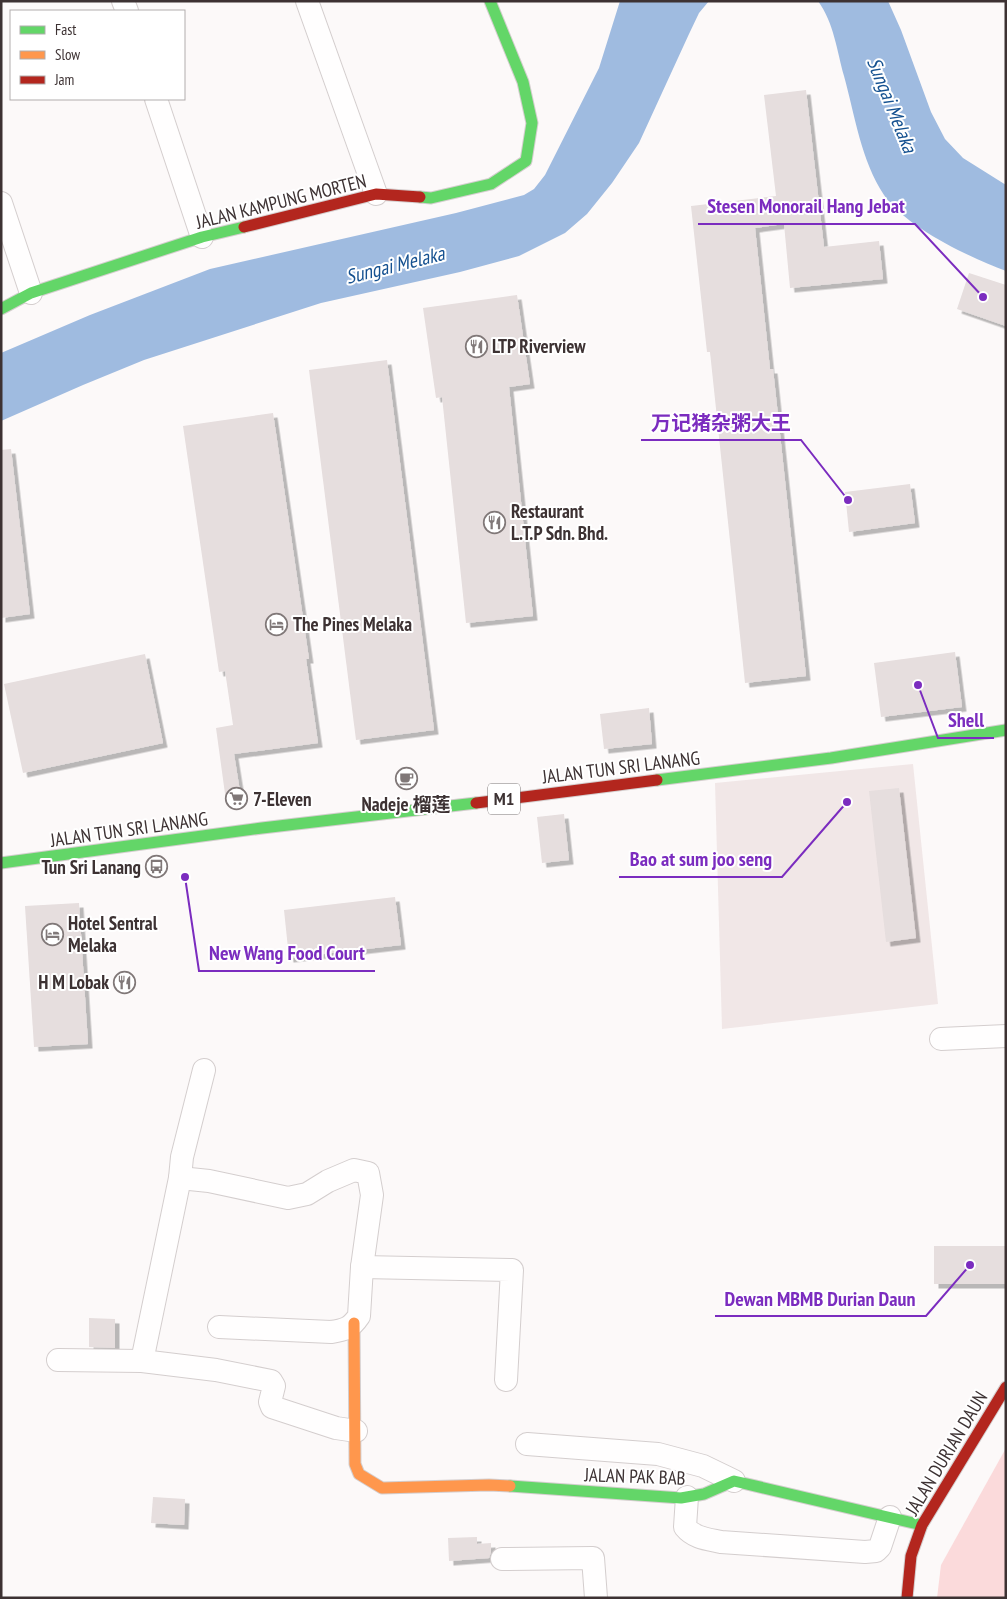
<svg xmlns="http://www.w3.org/2000/svg" width="1007" height="1599" font-family="'PT Sans Narrow','Noto Sans SC',sans-serif">
	<style>
		.built { fill: #f1e7e7 }
		.green { fill: #fbdadb }
		.water { fill: #9fbbe0 }
		.building { fill: #e6dede; filter: url(#shadow) }
		.lines { fill: none; stroke-linecap: round; stroke-linejoin: round }
		.street-casing { stroke: #d4cece; stroke-width: 24 }
		.fast-casing { stroke: #d4cece; stroke-width: 13 }
		.slow-casing { stroke: #d4cece; stroke-width: 13 }
		.jam-casing { stroke: #d4cece; stroke-width: 13 }
		.street { stroke: #fffefe; stroke-width: 22 }
		.fast { stroke: #63d668; stroke-width: 11 }
		.slow { stroke: #ff974d; stroke-width: 11 }
		.jam { stroke: #b3261e; stroke-width: 11 }
		.labels { text-anchor: middle; stroke-width: 4; stroke-linejoin: round; paint-order: stroke }
		.shield { fill: #fff; stroke: #777070; stroke-width: 1 }
		.shield-label { font-size: 18px; font-weight: bold; fill: #3d3233 }
		.street-label { font-size: 19px; fill: #3d3233; stroke: #fff }
		.poi-label { font-size: 19px; font-weight: bold; fill: #3d3233; stroke: #fff; text-anchor: start }
		.water-label { font-size: 20px; font-style: italic; fill: #155190; stroke: #fff }
		.leader { fill: none; stroke: #7b2cbf; stroke-width: 2 }
		.callout-dot { fill: #7b2cbf; stroke: #fff; stroke-width: 2 }
		.callout-label { font-size: 20px; text-anchor: middle; font-weight: bold; fill: #7b2cbf; stroke: #fff; stroke-width: 4; stroke-linejoin: round; paint-order: stroke }
	</style>
	<defs>
		<filter id="shadow"><feDropShadow dx="4.5" dy="4.5" stdDeviation="0" flood-color="#0004"/></filter>
	</defs>
	<rect width="100%" height="100%" fill="#fcf9f9"/>
	<polygon class="built" points="913,764 938,1004 722,1029 715,783"/>
	<polygon class="green" points="1006,1448 1006,1598 937,1598 941,1565"/>
	<g class="water">
		<polygon points="620,1 709,1 699,13 689,34 639,143 612,183 587,214 565,233 519,256 460,272 321,303 144,360 83,385 1,421 1,353 90,315 210,269 456,213 524,195 534,189 545,175 599,68"/>
		<path d="M818,1h70l13,29 30,82 14,27 18,19 43,27v86c-37,-14 -99,-43 -122,-76 -23,-35 -29,-79 -40,-119 -7,-25 -10,-53 -26,-75z"/>
	</g>
	<g class="building">
		<polygon points="806,90 824,247 879,241 883,279 790,288 784,224 755,228 770,369 773,369 806,676 745,683 710,352 707,352 691,206 776,196 764,95"/>
		<polygon points="969,273 1006,285 1006,326 957,309"/>
		<polygon points="517,295 530,384 509,387 533,616 466,623 442,397 436,398 423,308"/>
		<polygon points="387,360 434,730 356,740 309,370"/>
		<polygon points="273,413 309,659 306,659 318,743 234,754 241,798 226,801 216,728 233,725 225,671 219,672 183,426"/>
		<polygon points="11,449 30,614 1,618 1,450"/>
		<polygon points="910,484 915,523 849,532 845,492"/>
		<polygon points="955,652 962,707 881,717 874,663"/>
		<polygon points="145,654 163,743 23,773 4,684"/>
		<polygon points="649,708 652,744 604,749 600,714"/>
		<polygon points="899,788 916,938 886,942 869,791"/>
		<polygon points="564,814 569,860 542,863 537,817"/>
		<polygon points="395,897 401,945 289,958 284,910"/>
		<polygon points="79,903 88,1044 34,1047 25,906"/>
		<rect x="934" y="1246" width="72" height="38"/>
		<polygon points="89,1318 115,1319 115,1348 89,1347"/>
		<polygon points="153,1497 185,1499 184,1525 151,1523"/>
		<polygon points="477,1537 477,1544 491,1543 491,1552 489,1558 449,1561 448,1538"/>
	</g>
	<g class="lines">
		<defs>
			<g id="street">
				<polyline points="123,1 127,11"/>
				<polyline points="307,1 376,194"/>
				<polyline points="156,99 202,237"/>
				<polyline points="1,203 31,293"/>
				<polyline points="941,1039 1006,1036"/>
				<path d="M180,1178l29,3 79,17 19,-4 21,-13 26,-11 14,3 4,22 -10,72 -3,49c-8,12 -14,14 -28,16l-112,-5"/>
				<polyline points="362,1267 512,1270 506,1380"/>
				<polyline points="58,1360 142,1361 216,1370 271,1381 274,1386 270,1402 272,1407 336,1428 356,1431"/>
				<polyline points="142,1361 180,1178 182,1157 204,1070"/>
				<polyline points="527,1444 658,1454 703,1466 734,1481"/>
				<path d="M687,1497l-2,30c9,11 22,12 36,15l144,10 11,-1 4,-4 10,-30"/>
				<polyline points="502,1559 593,1558 596,1598"/>
			</g>
			<g id="fast">
				<polyline points="420,197 431,198 491,184 526,161 532,123 523,82 490,1"/>
				<polyline points="1,309 31,293 202,237 244,227"/>
				<polyline points="657,780 831,758 1006,730"/>
				<polyline points="1,863 262,828 476,803"/>
				<polyline points="510,1486 681,1498 704,1494 734,1481 922,1525"/>
			</g>
			<polyline id="slow" points="354,1323 355,1464 359,1474 382,1488 489,1485 510,1486"/>
			<g id="jam">
				<polyline points="244,227 376,194 420,197"/>
				<polyline points="476,803 657,780"/>
				<polyline points="907,1598 911,1556 922,1525 1006,1387"/>
			</g>
		</defs>
		<use href="#street" class="street-casing"/>
		<use href="#fast" class="fast-casing"/>
		<use href="#slow" class="slow-casing"/>
		<use href="#jam" class="jam-casing"/>
		<use href="#street" class="street"/>
		<use href="#fast" class="fast"/>
		<use href="#slow" class="slow"/>
		<use href="#jam" class="jam"/>
	</g>
	<defs>
		<symbol id="restaurant-ring" viewBox="-11 -11 22 22"><circle r="9.5" fill="#fff" stroke="#807878" stroke-width="1.5"/><path d="M-5-6h1v4h1v-4h1v4h1v-4h1v5L-1.5 .5V6h-2V.5L-5-1ZM5-6V6H3V1.5H1.5Q1.5-4 5-6Z" fill="#807878"/></symbol>
		<symbol id="hotel-ring" viewBox="-11 -11 22 22"><circle r="9.5" fill="#fff" stroke="#807878" stroke-width="1.5"/><path d="M-6-4.5h1.5V1H6V5H4.5V3h-9V5H-6ZM-4 0a1.8 1.8 0 1 1 3.6 0ZM.5 0V-2.5h3Q6-2.5 6 0Z" fill="#807878"/></symbol>
		<symbol id="cafe-ring" viewBox="-11 -11 22 22"><circle r="9.5" fill="#fff" stroke="#807878" stroke-width="1.5"/><path d="M-5.5-4.5H6V0H3Q3 3.5 0 3.5H-2.5Q-5.5 3.5-5.5 0ZM3-3.2v2h1.7v-2ZM-6 4.5H4V6H-6Z" fill="#807878"/></symbol>
		<symbol id="supermarket-ring" viewBox="-11 -11 22 22"><circle r="9.5" fill="#fff" stroke="#807878" stroke-width="1.5"/><path d="M-6-5.5h2.5l.6 2H6L4.5 2H-2.5L-4.4-4H-6ZM-1.5 3.2a1.3 1.3 0 1 0 .1 0ZM3 3.2a1.3 1.3 0 1 0 .1 0Z" fill="#807878"/></symbol>
		<symbol id="bus-ring" viewBox="-11 -11 22 22"><circle r="9.5" fill="#fff" stroke="#807878" stroke-width="1.5"/><path d="M-5-6H5V4H4V6H2V4H-2V6H-4V4H-5ZM-3.5-4V0h7V-4ZM-3.5 1.2v1.5H-2V1.2ZM2 1.2v1.5H3.5V1.2Z" fill="#807878"/></symbol>
	</defs>
	<g fill-rule="evenodd">
		<use href="#restaurant-ring" x="464" y="334" width="25" height="25"/>
		<use href="#restaurant-ring" x="482" y="510" width="25" height="25"/>
		<use href="#hotel-ring" x="264" y="612" width="25" height="25"/>
		<use href="#cafe-ring" x="394" y="766" width="25" height="25"/>
		<use href="#supermarket-ring" x="224" y="786" width="25" height="25"/>
		<use href="#bus-ring" x="144" y="854" width="25" height="25"/>
		<use href="#hotel-ring" x="40" y="922" width="25" height="25"/>
		<use href="#restaurant-ring" x="112" y="970" width="25" height="25"/>
	</g>
	<g class="labels">
		<rect class="shield" x="488" y="783.5" width="32" height="31" rx="4"/>
		<g class="shield-label">
			<text x="504" y="805">M1</text>
		</g>
		<g class="street-label">
			<text transform="translate(281 201) rotate(-14)" y="7">JALAN KAMPUNG MORTEN</text>
			<text transform="translate(621 767) rotate(-7)" y="7">JALAN TUN SRI LANANG</text>
			<text transform="translate(129 829) rotate(-8)" y="7">JALAN TUN SRI LANANG</text>
			<text transform="translate(946 1453) rotate(-59)" y="7">JALAN DURIAN DAUN</text>
			<text transform="translate(635 1476) rotate(2)" y="7">JALAN PAK BAB</text>
		</g>
		<g class="poi-label">
			<text x="492" y="353">LTP Riverview</text>
			<text x="511" y="518">Restaurant<tspan x="511" dy="22">L.T.P Sdn. Bhd.</tspan></text>
			<text x="293" y="631">The Pines Melaka</text>
			<text x="253" y="806">7-Eleven</text>
			<text x="406" y="811" text-anchor="middle">Nadeje 榴莲</text>
			<text x="141" y="874" text-anchor="end">Tun Sri Lanang</text>
			<text x="68" y="930">Hotel Sentral<tspan x="68" dy="22">Melaka</tspan></text>
			<text x="109" y="989" text-anchor="end">H M Lobak</text>
		</g>
		<g class="water-label">
			<text transform="translate(892 105) rotate(68)" y="7">Sungai Melaka</text>
			<text transform="translate(395 265) rotate(-14)" y="7">Sungai Melaka</text>
		</g>
	</g>
	<path class="leader" d="M983 297L915 224H698M848 500L801 440H641M918 685L938 738H994M847 802L782 877H619M185 877L199 971H375M970 1265L926 1316H715"/>
	<g class="callout-dot">
		<circle cx="983" cy="297" r="5"/>
		<circle cx="848" cy="500" r="5"/>
		<circle cx="918" cy="685" r="5"/>
		<circle cx="847" cy="802" r="5"/>
		<circle cx="185" cy="877" r="5"/>
		<circle cx="970" cy="1265" r="5"/>
	</g>
	<g class="callout-label">
		<text x="806" y="213">Stesen Monorail Hang Jebat</text>
		<text x="721" y="430">万记猪杂粥大王</text>
		<text x="966" y="727">Shell</text>
		<text x="701" y="866">Bao at sum joo seng</text>
		<text x="287" y="960">New Wang Food Court</text>
		<text x="820" y="1306">Dewan MBMB Durian Daun</text>
	</g>
	<rect width="1007" height="1599" fill="none" stroke="#3d3233" stroke-width="5"/>
	<rect x="10" y="10" width="175" height="90" fill="#ffffff" stroke="#b1adad"/>
	<rect x="20" y="26" width="25" height="8" fill="#63d668" stroke="#b1adad"/>
	<text x="55" y="35" font-size="15" fill="#3d3233">Fast</text>
	<rect x="20" y="51" width="25" height="8" fill="#ff974d" stroke="#b1adad"/>
	<text x="55" y="60" font-size="15" fill="#3d3233">Slow</text>
	<rect x="20" y="76" width="25" height="8" fill="#b3261e" stroke="#b1adad"/>
	<text x="55" y="85" font-size="15" fill="#3d3233">Jam</text>
</svg>
